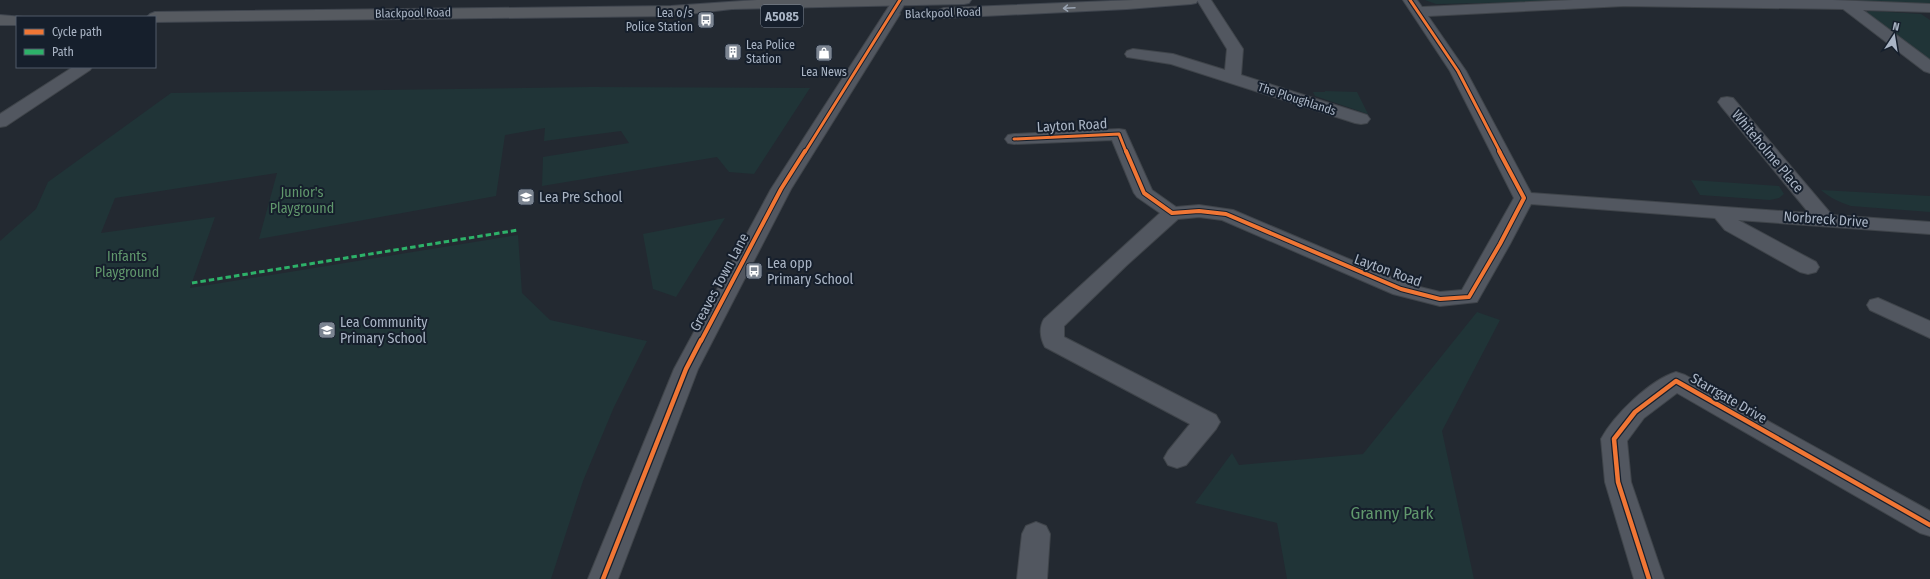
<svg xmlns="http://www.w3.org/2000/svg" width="1930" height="579" font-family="'Fira Sans Condensed',sans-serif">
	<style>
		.green { fill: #203437 }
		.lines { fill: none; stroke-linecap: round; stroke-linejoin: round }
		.minor-casing { stroke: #3f444a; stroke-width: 2 }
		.tertiary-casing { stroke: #3f444a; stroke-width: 2 }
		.trunk-casing { stroke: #3f454e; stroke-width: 2 }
		.minor { fill: #525760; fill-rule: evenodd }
		.tertiary { fill: #525760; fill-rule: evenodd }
		.trunk { fill: #565a60; fill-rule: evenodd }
		.quiet { stroke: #2db169; stroke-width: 3; stroke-dasharray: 5.5 3; stroke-linecap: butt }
		.cycleway-far2-casing { stroke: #161f2c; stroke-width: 5 }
		.cycleway-far1-casing { stroke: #161f2c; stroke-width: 6 }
		.cycleway-casing { stroke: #161f2c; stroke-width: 7 }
		.cycleway-far2 { stroke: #f07635; stroke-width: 3 }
		.cycleway-far1 { stroke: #f07635; stroke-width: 4 }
		.cycleway { stroke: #f07635; stroke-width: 4.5 }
		.oneway { stroke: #99a3b1 }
		.labels { text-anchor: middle; stroke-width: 4; stroke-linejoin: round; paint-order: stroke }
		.far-street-label { font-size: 12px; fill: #aab5c5; stroke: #161f2c }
		.far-poi-label { font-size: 12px; fill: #aab5c5; stroke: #161f2c; text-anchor: end }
		.shield { fill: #161f2c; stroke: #7e8897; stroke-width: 1 }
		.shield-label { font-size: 13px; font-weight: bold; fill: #aab5c5 }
		.street-label { font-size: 14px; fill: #aab5c5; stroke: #161f2c }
		.park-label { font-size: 14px; fill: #60976c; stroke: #161f2c }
		.poi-label { font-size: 14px; fill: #aab5c5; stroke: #161f2c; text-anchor: start }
		.near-park-label { font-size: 17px; fill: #60976c; stroke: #161f2c }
	</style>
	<rect width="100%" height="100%" fill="#232931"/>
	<g class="green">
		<polygon points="1425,0 1614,0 1436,4"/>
		<polygon points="1699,0 1930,0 1930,4"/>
		<polygon points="1872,11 1921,14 1930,20 1930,61 1865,12"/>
		<polygon points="591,87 810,88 754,174 729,172 717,157 542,186 543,157 629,143 621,131 544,141 545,128 505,135 496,196 259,239 277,173 115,198 101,233 215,217 190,288 518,235 522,293 550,320 647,341 614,407 583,481 551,579 0,579 0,241 36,209 48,182 171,93"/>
		<polygon points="1325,91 1357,92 1368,114 1315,96 1313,92 1325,92"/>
		<polygon points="1691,180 1779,186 1784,194 1779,198 1770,200 1700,195"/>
		<path d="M1821,190l109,6v16l-79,-6c-12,-4 -21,-8 -30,-16z"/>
		<polygon points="725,218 676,297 653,289 643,234"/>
		<polygon points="1477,312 1500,320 1442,431 1474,579 1287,579 1277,523 1195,503 1232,453 1239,465 1363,454"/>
	</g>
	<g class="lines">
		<defs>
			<g id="minor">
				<polygon points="1197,0 1211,0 1243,49 1241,75 1367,115 1370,119 1367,123 1361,124 1355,123 1171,64 1127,57 1125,54 1127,51 1133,49 1173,54 1225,70 1227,49"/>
				<path d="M1403,0h14l5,7 151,-7h260l97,4v8l-67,-2 67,50v13l-6,-2 -81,-62 -219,-3 -196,10 38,55 65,122 278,20 -88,-107 -3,-4 3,-4 6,-1 6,1 99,117 98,7v12l-192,-14 78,42 3,5 -3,5 -8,2 -8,-2 -75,-42 -10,-12 -184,-14 -21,40 -33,58 -37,4 -47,-12 -171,-74 -23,-3 -21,2 -51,46 -63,61v11l152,78 4,7 -4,7 -30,36 -9,3 -9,-3 -4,-7 4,-7 22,-27 -145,-77c-5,-9 -6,-20 -1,-28l116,-106 -23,-16 -3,-4 -22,-53 -98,4 -6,-1 -3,-4 3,-4 6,-1 105,-5 6,1 27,60 24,17 23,-2 34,5 175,74 32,8 22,-2 52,-92 -64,-127z"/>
				<polygon points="892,9 897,11 900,14 791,189 698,369 618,579 588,579 674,369 771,189 884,14 887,11"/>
				<polygon points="73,67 92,67 90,70 6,126 0,127 0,114"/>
				<polygon points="1878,298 1930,321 1930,338 1870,310 1867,305 1870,300"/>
				<path d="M1676,372l9,3 245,136v25l-10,-3 -243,-140 -33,25 -17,23 4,41 33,97h-30l-29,-97 -4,-43c13,-24 49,-59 75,-67z"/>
				<polygon points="1036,522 1046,526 1050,534 1047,579 1017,579 1022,534 1026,526"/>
			</g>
			<polygon id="tertiary" points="893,0 907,0 897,17 887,17 884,14"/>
			<g id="trunk">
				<polygon points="757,0 971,0 969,3 964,4 732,9 671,16 155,22 155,17 147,17 150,14 155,12 671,6"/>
				<polygon points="1134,0 1198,0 1196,3 1191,4 1127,9 944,18 939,16 936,13 939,10 944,8"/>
				<polygon points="0,15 23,17 17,17 17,25 0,25"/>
			</g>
		</defs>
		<use href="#minor" class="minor-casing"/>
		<use href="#tertiary" class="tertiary-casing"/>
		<use href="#trunk" class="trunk-casing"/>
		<use href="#minor" class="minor"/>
		<use href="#tertiary" class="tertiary"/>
		<use href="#trunk" class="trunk"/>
		<polyline class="quiet" points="192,283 518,230"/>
		<defs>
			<g id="cycleway-far2">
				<polyline points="1410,0 1458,71 1500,152"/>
				<polyline points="1014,139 1119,134 1126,152"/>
				<polyline points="805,152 900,0"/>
			</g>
			<g id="cycleway-far1">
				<polyline points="1126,151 1144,193 1172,213 1199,211 1226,214 1401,289 1440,299 1469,297 1500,244 1524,198 1499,151"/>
				<polyline points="701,341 781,189 805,151"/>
			</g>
			<g id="cycleway">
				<polyline points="603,579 686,369 701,340"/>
				<polyline points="1649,579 1618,482 1614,439 1635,412 1676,381 1930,525"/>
			</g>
		</defs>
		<use href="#cycleway-far2" class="cycleway-far2-casing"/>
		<use href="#cycleway-far1" class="cycleway-far1-casing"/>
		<use href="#cycleway" class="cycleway-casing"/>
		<use href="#cycleway-far2" class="cycleway-far2"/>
		<use href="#cycleway-far1" class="cycleway-far1"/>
		<use href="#cycleway" class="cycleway"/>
	</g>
	<defs><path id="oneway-shaft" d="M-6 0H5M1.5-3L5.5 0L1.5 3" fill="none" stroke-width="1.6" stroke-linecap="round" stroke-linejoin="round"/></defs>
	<use class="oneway" href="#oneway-shaft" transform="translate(1069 8) rotate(177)"/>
	<defs>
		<symbol id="bus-square" viewBox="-11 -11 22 22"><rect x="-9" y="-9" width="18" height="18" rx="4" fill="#7b8491" stroke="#161f2c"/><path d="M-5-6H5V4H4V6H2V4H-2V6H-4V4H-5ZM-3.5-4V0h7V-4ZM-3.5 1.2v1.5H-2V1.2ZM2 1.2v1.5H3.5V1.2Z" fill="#fff"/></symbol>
		<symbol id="building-square" viewBox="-11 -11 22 22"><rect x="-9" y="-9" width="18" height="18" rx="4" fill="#7b8491" stroke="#161f2c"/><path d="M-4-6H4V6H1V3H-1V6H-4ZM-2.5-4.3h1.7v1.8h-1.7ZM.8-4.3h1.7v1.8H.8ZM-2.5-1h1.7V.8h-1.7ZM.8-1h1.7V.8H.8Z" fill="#fff"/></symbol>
		<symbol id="shop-square" viewBox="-11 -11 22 22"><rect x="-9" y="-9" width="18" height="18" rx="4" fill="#7b8491" stroke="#161f2c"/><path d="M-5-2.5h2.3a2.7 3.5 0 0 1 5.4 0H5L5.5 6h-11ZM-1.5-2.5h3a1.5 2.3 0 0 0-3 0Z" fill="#fff"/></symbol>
		<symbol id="school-square" viewBox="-11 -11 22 22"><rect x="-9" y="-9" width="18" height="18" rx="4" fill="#7b8491" stroke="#161f2c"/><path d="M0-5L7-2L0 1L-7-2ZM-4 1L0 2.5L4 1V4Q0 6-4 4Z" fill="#fff"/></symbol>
	</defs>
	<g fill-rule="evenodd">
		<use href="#bus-square" x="696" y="10" width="20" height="20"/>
		<use href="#building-square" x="723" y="42" width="20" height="20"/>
		<use href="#shop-square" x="814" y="43" width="20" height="20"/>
		<use href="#school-square" x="516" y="187" width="20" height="20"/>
		<use href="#bus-square" x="744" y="261" width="20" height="20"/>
		<use href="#school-square" x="317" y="320" width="20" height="20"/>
	</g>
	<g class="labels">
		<g class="far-street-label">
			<text transform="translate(413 13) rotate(-1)" y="4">Blackpool Road</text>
			<text transform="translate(943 13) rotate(-2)" y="4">Blackpool Road</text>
			<text transform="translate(1297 99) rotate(18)" y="4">The Ploughlands</text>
		</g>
		<g class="far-poi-label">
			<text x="693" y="17">Lea o/s<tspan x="693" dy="14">Police Station</tspan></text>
			<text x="746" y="49" text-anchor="start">Lea Police<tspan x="746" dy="14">Station</tspan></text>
			<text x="824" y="76" text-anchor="middle">Lea News</text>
		</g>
		<rect class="shield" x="761" y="5" width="42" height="22" rx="3"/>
		<g class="shield-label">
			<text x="782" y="21">A5085</text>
		</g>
		<g class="street-label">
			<text transform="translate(1072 125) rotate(-3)" y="5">Layton Road</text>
			<text transform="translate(1768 151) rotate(50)" y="5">Whiteholme Place</text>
			<text transform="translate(1826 219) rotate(4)" y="5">Norbreck Drive</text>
			<text transform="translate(1388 270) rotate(20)" y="5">Layton Road</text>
			<text transform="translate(719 282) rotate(-62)" y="5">Greaves Town Lane</text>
			<text transform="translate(1729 398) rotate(30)" y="5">Starrgate Drive</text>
		</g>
		<g class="park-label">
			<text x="302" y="197">Junior's<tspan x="302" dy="16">Playground</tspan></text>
			<text x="127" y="261">Infants<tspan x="127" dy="16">Playground</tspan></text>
		</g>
		<g class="poi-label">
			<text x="539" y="202">Lea Pre School</text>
			<text x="767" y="268">Lea opp<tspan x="767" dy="16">Primary School</tspan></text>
			<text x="340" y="327">Lea Community<tspan x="340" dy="16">Primary School</tspan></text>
		</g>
		<g class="near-park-label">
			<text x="1392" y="519">Granny Park</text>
		</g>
	</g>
	<rect x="16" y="16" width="140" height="52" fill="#161f2c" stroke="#515b69"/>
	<rect x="24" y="29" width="20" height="6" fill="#f07635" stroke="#515b69"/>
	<text x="52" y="36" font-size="12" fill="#aab5c5">Cycle path</text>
	<rect x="24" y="49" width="20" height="6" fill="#2db169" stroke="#515b69"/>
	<text x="52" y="56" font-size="12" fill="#aab5c5">Path</text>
	<g transform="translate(1894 36) rotate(12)" stroke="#161f2c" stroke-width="3" paint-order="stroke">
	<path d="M0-3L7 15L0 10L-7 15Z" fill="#aab5c5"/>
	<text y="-6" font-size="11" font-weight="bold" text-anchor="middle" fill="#aab5c5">N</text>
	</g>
</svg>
